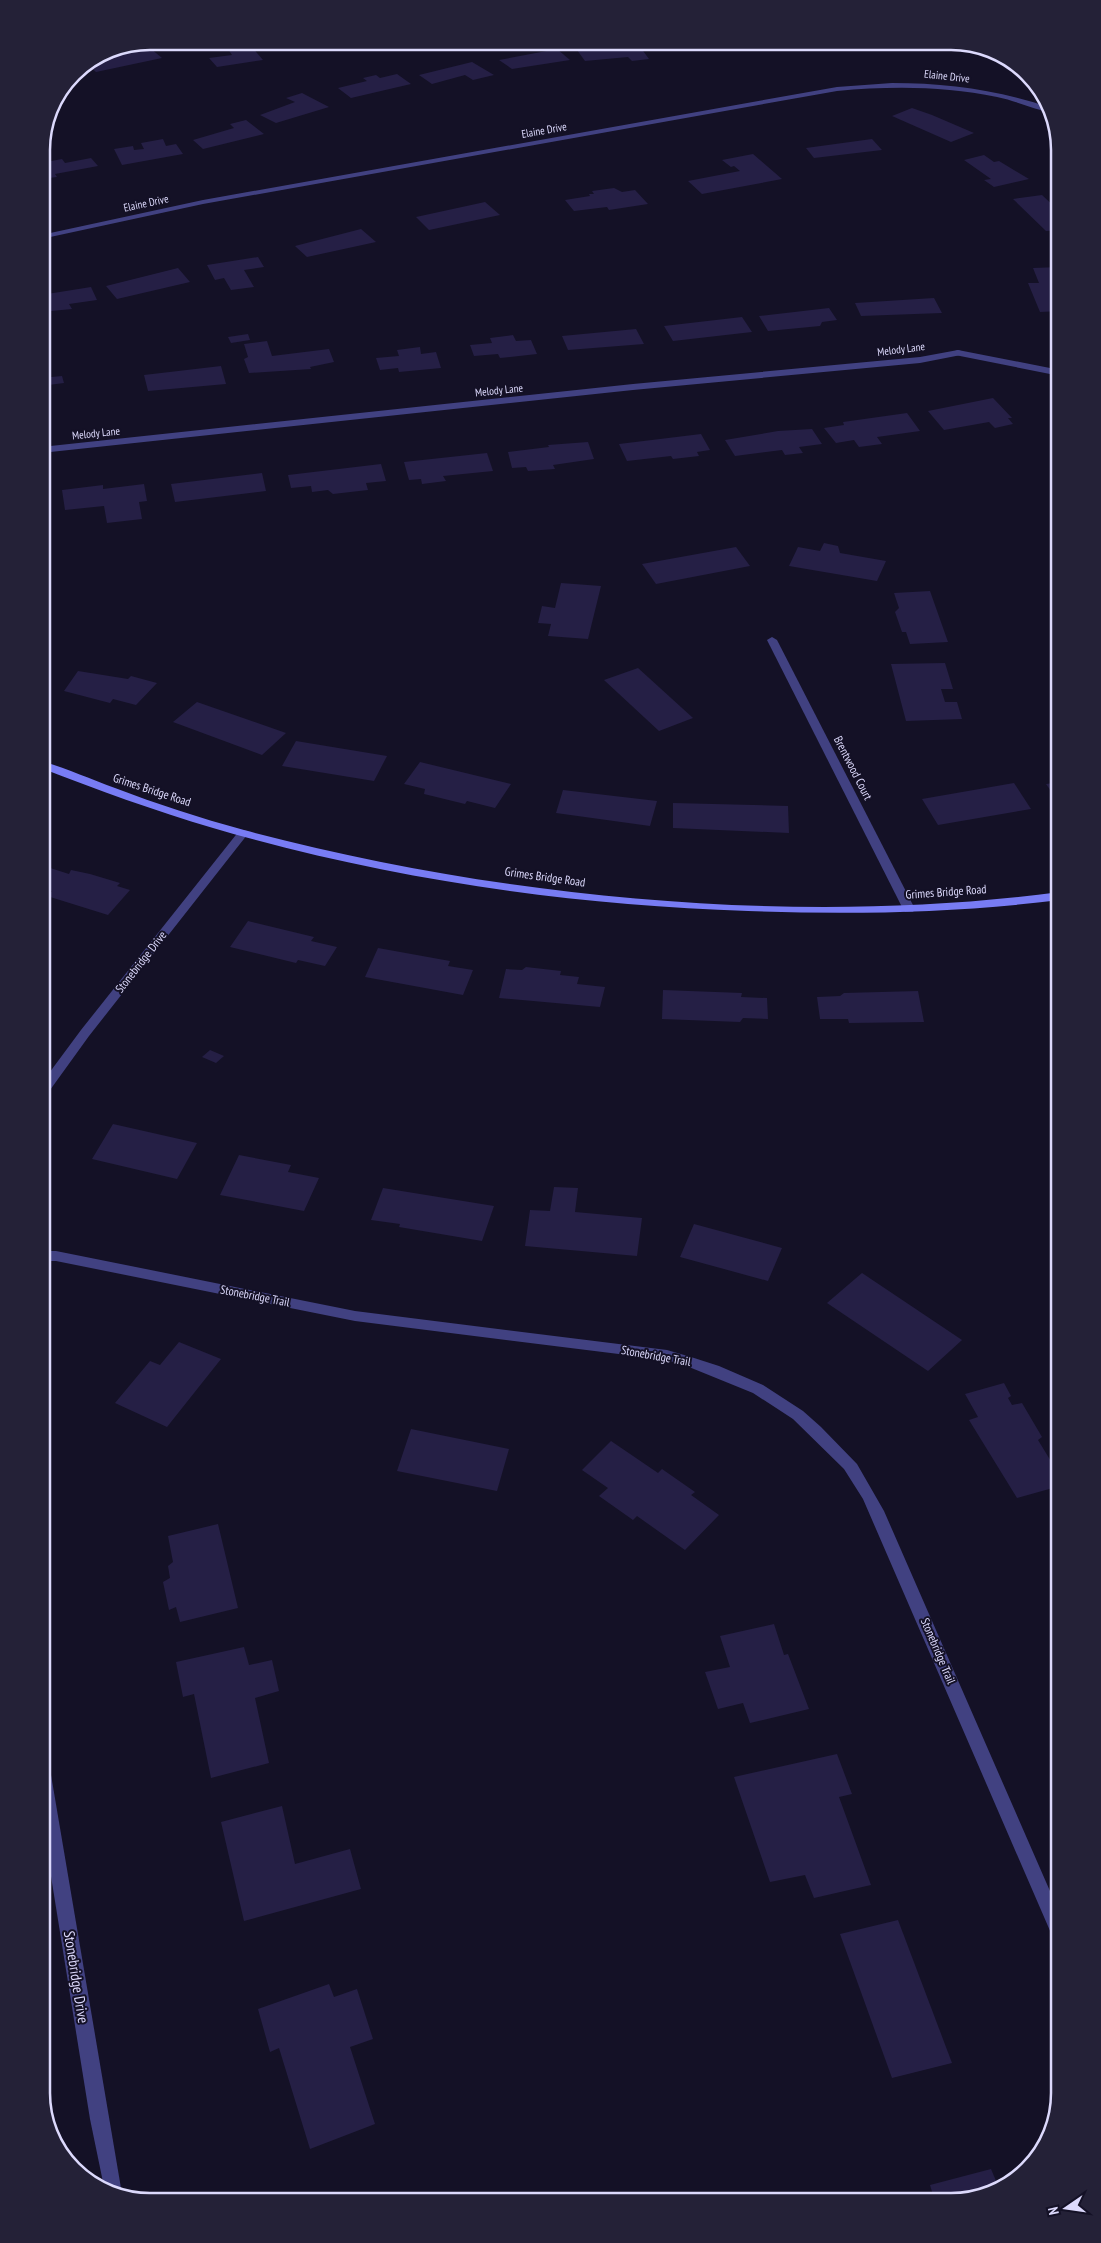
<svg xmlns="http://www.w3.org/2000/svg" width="1101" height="2243" font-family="'PT Sans Narrow',sans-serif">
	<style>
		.building { fill: #251f45 }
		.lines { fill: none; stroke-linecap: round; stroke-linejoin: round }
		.lane { fill: #414181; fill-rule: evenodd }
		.street { fill: #414181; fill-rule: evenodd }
		.secondary { fill: #787cf4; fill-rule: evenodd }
		.labels { text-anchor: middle; stroke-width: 4; stroke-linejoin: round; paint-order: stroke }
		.far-street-label { font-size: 11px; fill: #dcd9fc; stroke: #141126 }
		.street-label { font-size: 12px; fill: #dcd9fc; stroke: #141126 }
		.near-street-label { font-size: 15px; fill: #dcd9fc; stroke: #141126 }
		.rim { fill: none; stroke: #dcd9fc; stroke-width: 2.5 }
	</style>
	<rect width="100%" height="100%" fill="#141126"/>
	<g class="building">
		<polygon points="638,44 649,59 632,61 628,57 585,61 577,50"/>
		<polygon points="251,46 263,60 217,67 209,58 232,55 228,49"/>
		<polygon points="150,48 162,58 96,72 87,64 92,61"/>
		<polygon points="557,49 570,60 512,69 499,60"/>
		<polygon points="472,62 494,75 473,80 465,75 432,84 419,75"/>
		<polygon points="397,74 411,84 351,98 338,88 367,81 363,78 376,75 380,78"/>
		<polygon points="302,93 329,107 276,123 260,115 295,102 286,98"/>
		<polygon points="912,108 932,115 974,133 951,142 892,116"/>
		<polygon points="246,120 264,134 203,149 193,140 234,128 230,124"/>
		<polygon points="163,139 166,146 176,144 183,154 122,165 114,149 133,146 134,150 144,149 141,143"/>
		<polygon points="872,139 882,150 814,158 806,148"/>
		<polygon points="753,154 782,179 702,194 688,181 740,171 734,166 731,167 722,160"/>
		<polygon points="984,155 994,162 999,161 1029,179 994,187 984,180 991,179 964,160"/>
		<polygon points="91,158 98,166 55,174 57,177 41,179 41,163 62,159 65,163"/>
		<polygon points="614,188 622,192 635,190 648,204 609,210 607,207 574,211 565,200 590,196 589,194 594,194 592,191"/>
		<polygon points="1042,195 1060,212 1060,230 1046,231 1013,199"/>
		<polygon points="485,202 500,215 429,230 416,217"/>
		<polygon points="361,229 376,242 307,257 295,246"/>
		<polygon points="258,257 264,267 244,270 254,287 231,290 224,278 215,280 207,265"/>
		<polygon points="1060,267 1060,311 1040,312 1028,283 1039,283 1033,268"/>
		<polygon points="178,268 190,282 117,299 106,286"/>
		<polygon points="91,287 97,300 69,304 72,309 41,312 41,295"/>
		<polygon points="934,298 942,313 861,316 855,303"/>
		<polygon points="829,308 837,320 822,322 820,326 768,331 759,316"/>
		<polygon points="742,317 752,332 673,341 664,326"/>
		<polygon points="636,329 644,344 568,350 562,336"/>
		<polygon points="248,334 250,340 231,343 228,337"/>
		<polygon points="513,335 516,341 531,340 537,354 500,358 498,354 474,356 470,345 492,343 490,338"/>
		<polygon points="267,341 272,356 329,349 334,362 310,367 311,369 249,373 244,359 248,357 244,344"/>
		<polygon points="420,347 421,354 436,352 441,368 399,372 398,368 380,370 376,358 399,356 397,350"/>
		<polygon points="221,366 226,384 148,391 144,375"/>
		<polygon points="62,376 64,383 41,386 41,378"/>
		<polygon points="993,398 1012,418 1008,418 1013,424 995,428 989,422 944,430 928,411"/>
		<polygon points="907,413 920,431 877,437 882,444 859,447 854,440 836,443 824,428 844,425 843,422"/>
		<polygon points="812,429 822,444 799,447 803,453 785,455 782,450 735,456 725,440 778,431"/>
		<polygon points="701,434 710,450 697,452 699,456 673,459 671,456 627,461 619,444"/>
		<polygon points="588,442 594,459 553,465 555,469 528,471 526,467 512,468 508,452 549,447 548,445"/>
		<polygon points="487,453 493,471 443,476 446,481 422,484 421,479 409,480 404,462"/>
		<polygon points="381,464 386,481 366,483 368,490 333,494 328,490 312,492 311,486 291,488 288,475"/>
		<polygon points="262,473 266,491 175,502 171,484"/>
		<polygon points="144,484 147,501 139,502 142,519 107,523 104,506 65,510 62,490 103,485 103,489"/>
		<polygon points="824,543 838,546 840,553 886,561 877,581 789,566 798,547 820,551"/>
		<polygon points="736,547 750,566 656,584 642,564"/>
		<polygon points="561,583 601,586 588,639 548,636 551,624 538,623 542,606 555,608"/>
		<polygon points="930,591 948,642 910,644 906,632 902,632 895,612 899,608 894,593"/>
		<polygon points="945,663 953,689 941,689 945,702 957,702 962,719 906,721 891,664"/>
		<polygon points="638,668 693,718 659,731 604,680"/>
		<polygon points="78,671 128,679 131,676 157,683 136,705 113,699 110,703 64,691"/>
		<polygon points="197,702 286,733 262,755 173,722"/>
		<polygon points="296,741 387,756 374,781 282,766"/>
		<polygon points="420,762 511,784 495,808 467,801 465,804 424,794 425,789 404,784"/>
		<polygon points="1060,782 1060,804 1046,784"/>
		<polygon points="1014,783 1031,809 938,825 922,799"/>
		<polygon points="563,790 657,801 650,826 556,813"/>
		<polygon points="673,803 788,806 789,833 673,828"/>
		<polygon points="47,867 69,874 71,870 90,874 120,883 117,886 130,890 108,915 47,896 52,891 41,888 41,873"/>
		<polygon points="248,921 314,937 311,941 337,947 325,966 298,960 296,963 230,947"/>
		<polygon points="378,948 450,961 448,966 473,970 463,995 365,977"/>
		<polygon points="1060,957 1060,972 1052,959"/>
		<polygon points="526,967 561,971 560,975 579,977 577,984 605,987 600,1007 499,998 506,969 522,970"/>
		<polygon points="663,990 742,993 741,997 767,998 768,1019 743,1018 740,1022 662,1019"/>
		<polygon points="918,991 924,1022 849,1023 848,1019 820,1019 817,997 840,996 844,993"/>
		<polygon points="210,1050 224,1056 216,1063 202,1057"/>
		<polygon points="113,1124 197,1143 177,1179 92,1159"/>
		<polygon points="239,1155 291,1165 288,1172 319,1178 304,1211 220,1195"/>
		<polygon points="554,1187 578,1188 575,1212 642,1218 637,1256 525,1246 530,1210 550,1211"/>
		<polygon points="383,1188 494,1206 482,1241 399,1227 400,1224 371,1220"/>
		<polygon points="694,1224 782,1248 768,1281 680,1257"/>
		<polygon points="862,1273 962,1340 928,1371 827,1303"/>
		<polygon points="179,1342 221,1359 167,1427 115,1403 150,1361 160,1365"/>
		<polygon points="1004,1383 1011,1396 1008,1398 1012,1405 1022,1403 1042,1437 1038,1440 1060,1476 1060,1486 1017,1498 969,1420 978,1417 965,1394"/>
		<polygon points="411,1429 509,1449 497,1491 397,1471"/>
		<polygon points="611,1441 658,1473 662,1469 695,1492 691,1495 719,1515 685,1550 637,1516 633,1520 599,1496 608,1488 582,1470"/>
		<polygon points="218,1524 238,1608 180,1622 176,1607 169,1610 163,1582 170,1578 168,1566 173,1562 168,1536"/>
		<polygon points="1060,1553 1060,1575 1050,1555"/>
		<polygon points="774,1624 784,1655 788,1654 809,1709 750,1723 743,1703 718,1709 705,1672 730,1667 720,1636"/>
		<polygon points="244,1647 249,1665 272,1660 279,1691 255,1698 269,1763 211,1778 194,1694 183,1697 176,1662"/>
		<polygon points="837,1754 852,1794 839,1797 871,1885 814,1898 805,1875 770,1882 734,1777"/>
		<polygon points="282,1806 295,1864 350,1849 361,1889 244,1921 221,1822"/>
		<polygon points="898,1920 952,2063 892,2078 840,1934"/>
		<polygon points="329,1984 334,1997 357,1989 373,2039 350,2047 375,2124 310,2149 279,2048 270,2052 258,2009"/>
		<polygon points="991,2169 999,2188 992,2194 951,2202 935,2202 930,2185"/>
	</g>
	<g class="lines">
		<polygon class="lane" points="958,350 1060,370 1060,376 955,355 955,351"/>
		<g class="street">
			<path d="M892,83c55,0 107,7 159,25l1,5c-18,-4 -36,-12 -55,-16 -53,-11 -106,-11 -160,-6l-634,113 -162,35v-4l162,-35 634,-113z"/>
			<polygon points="958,350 961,351 961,355 920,363 633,390 41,453 41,447 633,384 920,357"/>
			<polygon points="772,637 777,640 915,909 913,912 905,912 903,909 767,640"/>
			<polygon points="243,830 247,831 248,833 247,835 89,1036 45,1097 41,1098 41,1084 81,1030 239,831"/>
			<polygon points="41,1251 56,1251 355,1311 667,1350 691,1357 719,1366 763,1385 803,1411 821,1427 857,1464 884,1511 1060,1914 1060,1942 1054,1940 863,1499 844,1469 793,1419 753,1393 689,1367 667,1360 355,1321 56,1261 41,1261"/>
			<polygon points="41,1756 47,1758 49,1763 122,2194 104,2187 90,2119 41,1814"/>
		</g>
		<path class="secondary" d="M41,761c25,7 49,18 74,27 42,16 85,30 129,42 255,68 553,97 816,62v8c-104,13 -208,15 -312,11 -180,-6 -362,-32 -535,-83 -58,-17 -115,-38 -172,-60z"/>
	</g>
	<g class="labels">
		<g class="far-street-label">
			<text transform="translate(947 76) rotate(6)" y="4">Elaine Drive</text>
			<text transform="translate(544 130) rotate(-10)" y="4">Elaine Drive</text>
			<text transform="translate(146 203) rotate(-12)" y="4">Elaine Drive</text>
			<text transform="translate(901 349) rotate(-7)" y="4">Melody Lane</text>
			<text transform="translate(499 390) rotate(-6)" y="4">Melody Lane</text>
			<text transform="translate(96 433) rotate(-6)" y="4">Melody Lane</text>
		</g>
		<g class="street-label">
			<text transform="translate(853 768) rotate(63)" y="4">Brentwood Court</text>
			<text transform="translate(152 790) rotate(18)" y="4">Grimes Bridge Road</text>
			<text transform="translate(545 877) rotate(8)" y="4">Grimes Bridge Road</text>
			<text transform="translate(946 892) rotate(-4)" y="4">Grimes Bridge Road</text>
			<text transform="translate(141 962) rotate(-52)" y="4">Stonebridge Drive</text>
			<text transform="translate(255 1296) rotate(11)" y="4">Stonebridge Trail</text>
			<text transform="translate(656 1356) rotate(10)" y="4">Stonebridge Trail</text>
			<text transform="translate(938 1651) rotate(67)" y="4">Stonebridge Trail</text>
		</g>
		<g class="near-street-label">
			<text transform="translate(76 1977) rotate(81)" y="5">Stonebridge Drive</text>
		</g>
	</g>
	<path d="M0 0H1101V2243H0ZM150 50H951A100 100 0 0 1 1051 150V2093A100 100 0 0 1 951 2193H150A100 100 0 0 1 50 2093V150A100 100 0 0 1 150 50Z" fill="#242137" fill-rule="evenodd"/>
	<path class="rim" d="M150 50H951A100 100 0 0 1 1051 150V2093A100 100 0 0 1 951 2193H150A100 100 0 0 1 50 2093V150A100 100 0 0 1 150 50Z"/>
	<g transform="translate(1066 2208) rotate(257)" stroke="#141126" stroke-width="4" paint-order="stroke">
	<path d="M0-4L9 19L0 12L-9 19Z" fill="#dcd9fc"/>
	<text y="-8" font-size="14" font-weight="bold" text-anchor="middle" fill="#dcd9fc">N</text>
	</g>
</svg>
